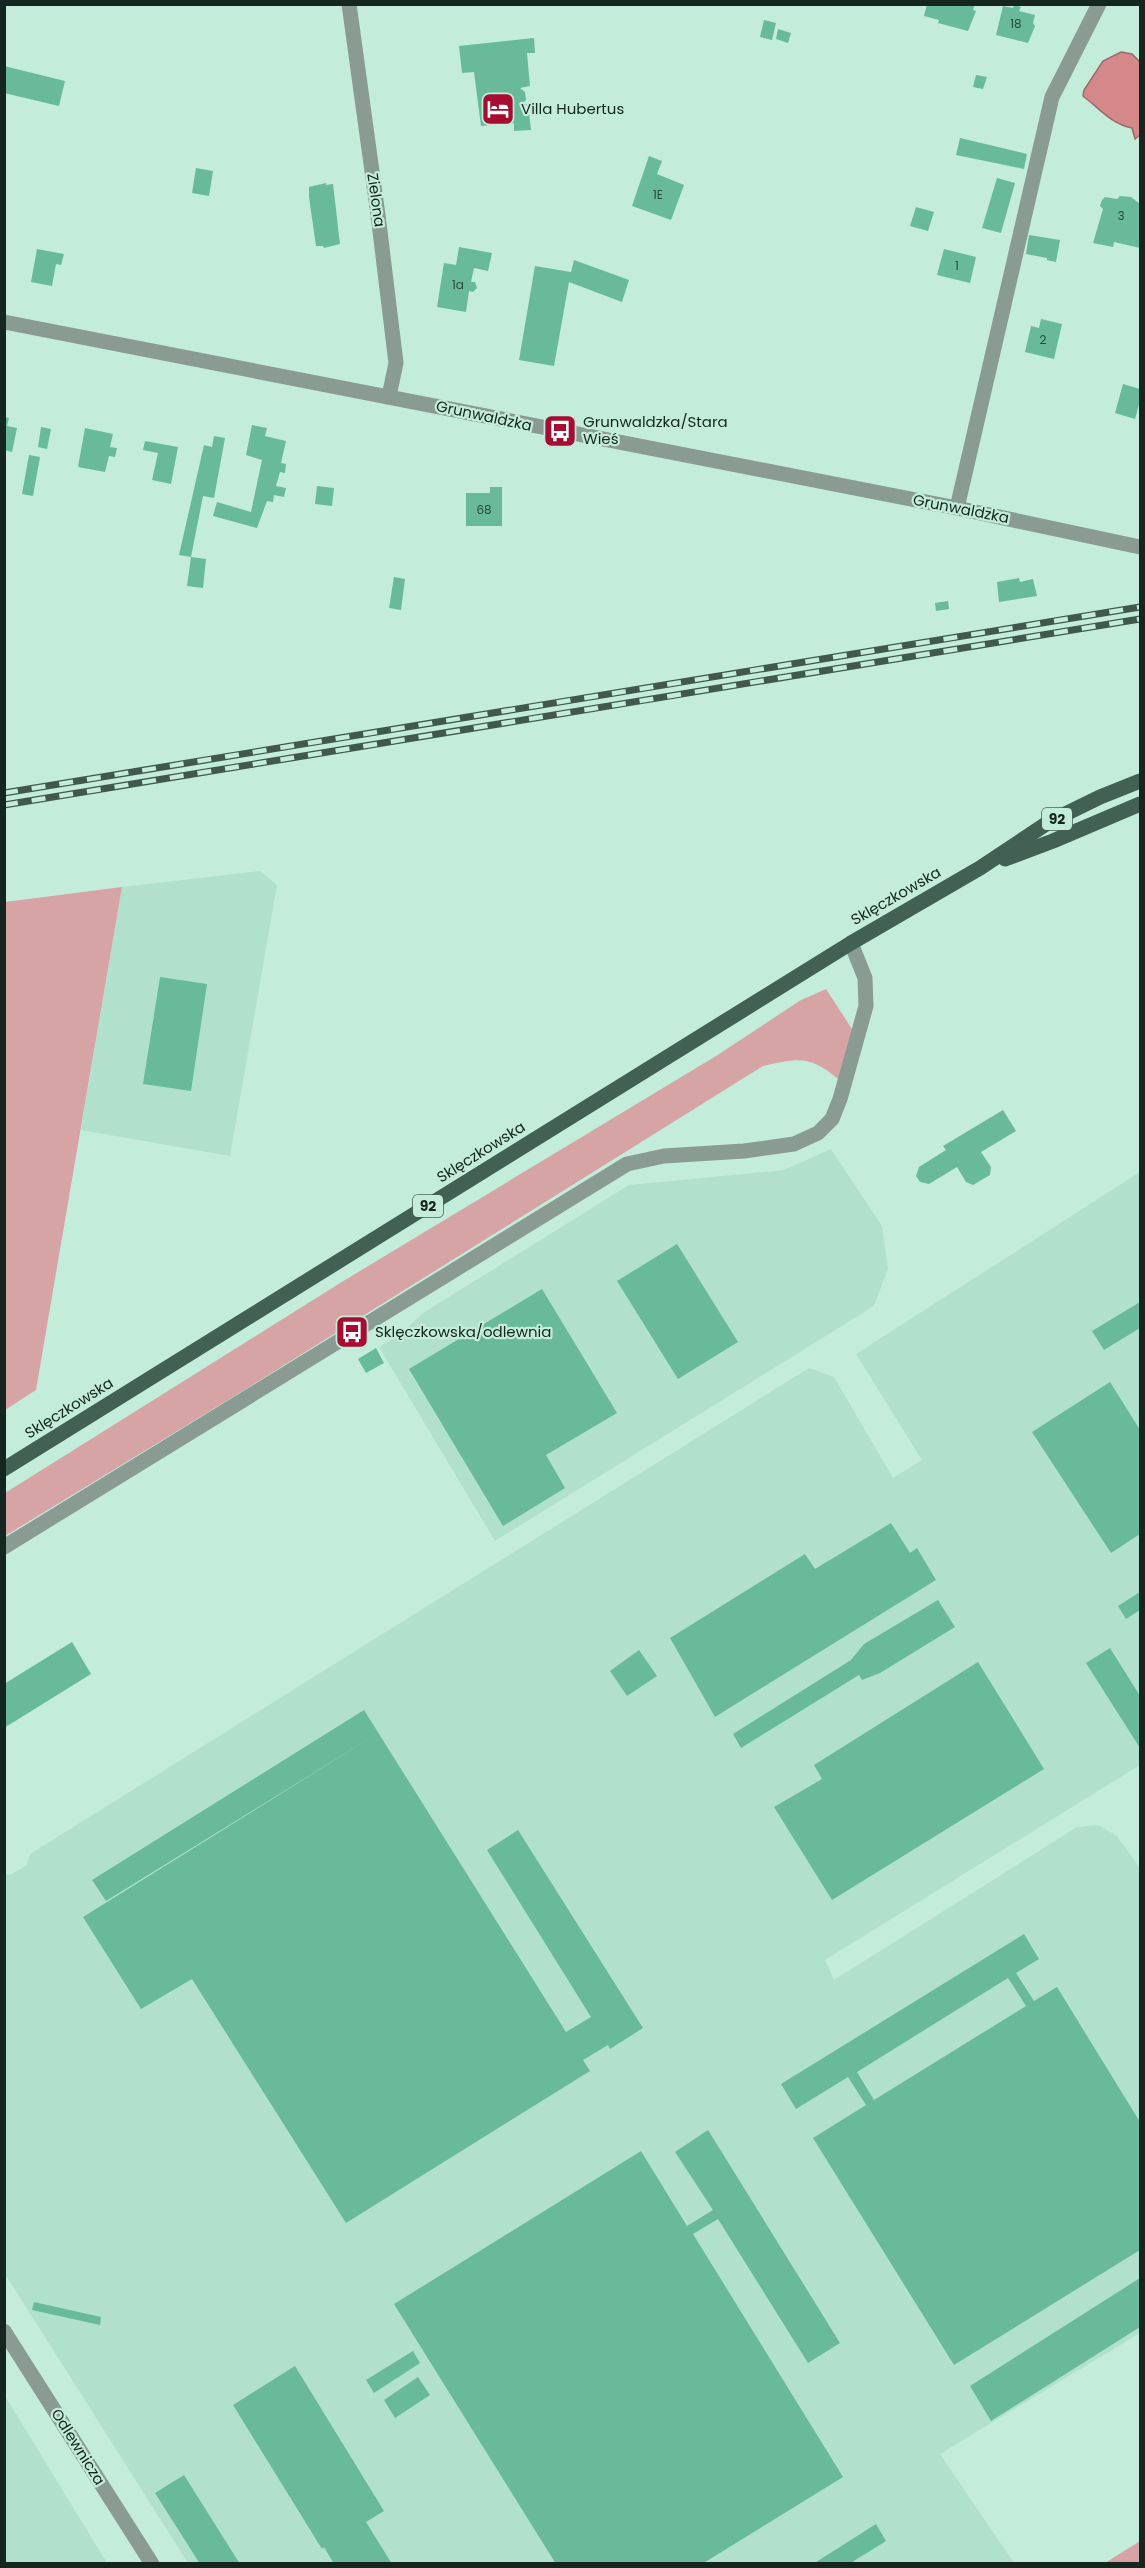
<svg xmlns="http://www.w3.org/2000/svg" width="1145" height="2568" font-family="Poppins,sans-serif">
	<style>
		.built { fill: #b1e1cc }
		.green { fill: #d7a4a5 }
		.water { fill: #d4888a; stroke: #9b6a6a; stroke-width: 1.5 }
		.building { fill: #68ba9b; fill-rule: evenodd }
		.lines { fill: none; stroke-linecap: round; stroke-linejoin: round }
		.minor { stroke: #8a9b93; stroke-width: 15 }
		.primary { stroke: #426054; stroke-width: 15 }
		.rail-casing { stroke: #41584f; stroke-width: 7 }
		.rail { stroke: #c3ecdb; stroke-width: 4.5; stroke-dasharray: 14; stroke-linecap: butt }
		.labels { text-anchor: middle; stroke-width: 4.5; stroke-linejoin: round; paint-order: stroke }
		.number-label { font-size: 12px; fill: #2a4a3e }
		.shield { fill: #c3ecdb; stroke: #496157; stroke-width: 1.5 }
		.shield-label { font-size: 14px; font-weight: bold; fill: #15251f }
		.poi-label { font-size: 15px; fill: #15251f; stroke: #c3ecdb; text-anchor: start }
		.street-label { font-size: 15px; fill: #15251f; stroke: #c3ecdb }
	</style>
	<rect width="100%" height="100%" fill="#c3ecdb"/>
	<g class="built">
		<polygon points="260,871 277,885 230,1156 81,1130 122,887"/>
		<polygon points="831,1149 882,1226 888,1269 874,1306 495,1541 379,1347 403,1332 423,1313 629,1185 784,1170"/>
		<polygon points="1140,1172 1140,1765 825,1960 834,1980 1077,1827 1098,1825 1117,1836 1140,1868 1140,2333 940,2454 1014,2563 188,2563 5,2274 5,1874 10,1875 27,1865 30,1854 809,1368 834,1377 893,1478 922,1460 856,1354"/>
		<polygon points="4,2396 5,2396 107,2563 5,2563"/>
	</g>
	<g class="green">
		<polygon points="122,887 36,1390 5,1410 5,902"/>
		<path d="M826,989l28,43 -16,47c-28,-24 -40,-21 -75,-13l-530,331 -228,139v-43l340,-213 371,-224 85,-56z"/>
		<polygon points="1140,2541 1140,2563 1105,2563"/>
	</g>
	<path class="water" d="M1121,52l11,2 8,8v73l-5,4 -3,-11c-21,-4 -33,-20 -49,-32l1,-6 19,-29z"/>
	<g class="building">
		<polygon points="927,4 975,4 973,10 976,11 968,31 938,23 939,20 924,16"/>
		<polygon points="1014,5 1021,7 1019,11 1035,15 1033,23 1035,26 1028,43 996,35 1003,6 1013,8"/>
		<polygon points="764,20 776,23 772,40 760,37"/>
		<polygon points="778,29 791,33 788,43 776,39"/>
		<polygon points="534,38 535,53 527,53 530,86 520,88 525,92 526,100 521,105 528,104 531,130 514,131 514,123 481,126 474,72 462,73 459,46"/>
		<polygon points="4,66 65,81 59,106 4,93"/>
		<polygon points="976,75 987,77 983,89 973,87"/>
		<polygon points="960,138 1027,154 1024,169 956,155"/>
		<polygon points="649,156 662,161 657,174 684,185 671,220 632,206"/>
		<polygon points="196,168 213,171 209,196 192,193"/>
		<polygon points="997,178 1015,183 1001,233 982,228"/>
		<polygon points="326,183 326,185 333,184 340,244 324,248 323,246 316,246 309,197 309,187"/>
		<polygon points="1120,196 1131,197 1140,204 1140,248 1114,242 1113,247 1093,243 1103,209 1100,206 1102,200 1105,197 1117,199"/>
		<polygon points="916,207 934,212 928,231 910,226"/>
		<polygon points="1029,235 1060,240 1056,262 1047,260 1047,258 1026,254"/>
		<polygon points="459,247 492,253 488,271 474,268 471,282 475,282 477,288 473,292 469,291 466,312 437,307 444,263 456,265"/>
		<polygon points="37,249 64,254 61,265 56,264 52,286 31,282"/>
		<polygon points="944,249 976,257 970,283 937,275"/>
		<polygon points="574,260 629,280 622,302 569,282 554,366 519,360 535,266 571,272"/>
		<polygon points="1041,319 1062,324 1054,359 1025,352 1031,326 1039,328"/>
		<polygon points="1123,384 1140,389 1140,401 1135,419 1115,413"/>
		<polygon points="4,417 9,418 7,426 17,428 12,452 4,450"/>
		<polygon points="252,425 267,428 265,436 286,441 281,463 286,464 285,473 280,472 276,486 286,488 284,497 274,495 273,502 267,501 257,528 213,516 217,502 251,512 262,460 246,455"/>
		<polygon points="41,427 51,429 47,449 38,447"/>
		<polygon points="85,428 113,434 110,447 117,448 115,457 109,456 105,472 78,467"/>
		<polygon points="214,436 225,438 214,498 203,496 191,557 179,555 204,445 212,447"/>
		<polygon points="145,441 178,447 171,484 152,480 158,453 143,450"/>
		<polygon points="29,455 40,457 33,496 22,494"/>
		<polygon points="317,486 334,488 332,506 315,504"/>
		<polygon points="490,487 502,487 502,526 466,526 466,493 490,493"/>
		<polygon points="191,557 206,559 203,588 187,586"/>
		<polygon points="394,577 405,579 401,610 389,608"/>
		<polygon points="1019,578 1020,582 1033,579 1037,596 999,602 997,582"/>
		<polygon points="948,601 949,609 936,611 935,603"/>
		<polygon points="160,977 207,984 191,1091 143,1084"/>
		<polygon points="1003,1110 1016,1131 981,1152 991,1167 990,1175 973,1185 966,1182 957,1167 929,1184 920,1182 916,1176 919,1167 946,1150 943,1146"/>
		<polygon points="677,1244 738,1342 678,1379 617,1281"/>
		<polygon points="542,1289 617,1413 546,1455 565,1488 503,1526 409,1369"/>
		<polygon points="1140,1302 1140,1328 1104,1350 1092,1331"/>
		<polygon points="376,1348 384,1363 366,1373 358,1359"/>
		<polygon points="1110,1382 1140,1430 1140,1534 1111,1553 1032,1432"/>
		<polygon points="891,1523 910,1553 917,1548 936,1580 715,1717 670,1638 805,1554 815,1569"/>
		<polygon points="1140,1592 1140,1610 1126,1619 1118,1606"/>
		<polygon points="938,1600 955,1627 880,1673 862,1680 859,1675 741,1748 733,1734 851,1660 864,1644"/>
		<polygon points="72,1642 91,1674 4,1728 4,1684"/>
		<polygon points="1110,1648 1140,1696 1140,1748 1086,1663"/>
		<polygon points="639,1650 657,1676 627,1696 610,1671"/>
		<polygon points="978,1662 1044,1769 832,1900 774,1807 822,1779 814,1765"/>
		<polygon points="364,1710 566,2032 591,2017 487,1850 518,1830 643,2028 610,2049 608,2045 583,2060 590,2071 346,2223 192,1979 141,2009 83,1917 375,1735 106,1901 92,1880"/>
		<path d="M1024,1934l15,25 -23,14 18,28 23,-14 83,135v128l-186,115 -141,-227 53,-33 -18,-28 -52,32 -15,-25zM1008,1978l18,28 -152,94 -17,-28z"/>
		<polygon points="708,2130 840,2343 808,2363 718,2219 693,2234 843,2477 702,2564 556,2564 394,2304 641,2151 687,2226 713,2210 675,2152"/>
		<polygon points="1140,2278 1140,2327 991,2421 970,2386"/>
		<polygon points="34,2302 101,2317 100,2325 32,2310"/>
		<polygon points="413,2351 420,2363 374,2393 366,2380"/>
		<polygon points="295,2366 384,2511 366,2522 392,2564 334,2564 324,2547 322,2549 233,2405"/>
		<polygon points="418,2377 430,2395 395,2418 384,2400"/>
		<polygon points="184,2475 240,2564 200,2564 155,2493"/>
		<polygon points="876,2524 886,2541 849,2564 813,2564"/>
	</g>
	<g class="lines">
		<g class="minor">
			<polyline points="349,4 378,215 396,363 389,396"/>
			<polyline points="4,322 957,508 1140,547"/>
			<polyline points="957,508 1052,97 1099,4"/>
			<polyline points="4,1547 627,1164 664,1156 744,1151 794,1144 818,1133 832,1119 840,1099 866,1006 865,978 851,943"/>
			<polyline points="4,2331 152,2564"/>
		</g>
		<g class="primary">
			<polyline points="1005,859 1053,841 1140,804"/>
			<polyline points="4,1469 851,943 980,868 1049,822 1100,797 1140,781"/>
		</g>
		<defs>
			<g id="rail">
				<polyline points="4,793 1140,607"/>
				<polyline points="4,805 1140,619"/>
			</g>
		</defs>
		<use href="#rail" class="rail-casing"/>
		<use href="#rail" class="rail"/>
	</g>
	<defs>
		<symbol id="hotel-square" viewBox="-11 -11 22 22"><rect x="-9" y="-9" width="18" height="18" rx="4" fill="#a70d31" stroke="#c3ecdb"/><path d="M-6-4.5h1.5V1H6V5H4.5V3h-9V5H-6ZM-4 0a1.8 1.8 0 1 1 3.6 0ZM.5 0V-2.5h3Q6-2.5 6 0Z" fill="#fff"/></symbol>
		<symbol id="bus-square" viewBox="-11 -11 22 22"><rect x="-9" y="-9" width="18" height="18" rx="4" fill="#a70d31" stroke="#c3ecdb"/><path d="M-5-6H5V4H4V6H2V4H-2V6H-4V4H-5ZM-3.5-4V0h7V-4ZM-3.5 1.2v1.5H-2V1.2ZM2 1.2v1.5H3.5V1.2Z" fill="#fff"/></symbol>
	</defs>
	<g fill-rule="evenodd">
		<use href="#hotel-square" x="479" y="90" width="38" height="38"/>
		<use href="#bus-square" x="541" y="412" width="38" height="38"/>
		<use href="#bus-square" x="333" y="1313" width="38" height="38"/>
	</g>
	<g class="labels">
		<g class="number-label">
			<text x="1016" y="28">18</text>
			<text x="658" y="199">1E</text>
			<text x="1121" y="220">3</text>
			<text x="957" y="270">1</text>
			<text x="458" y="289">1a</text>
			<text x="1043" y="344">2</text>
			<text x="484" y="514">68</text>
		</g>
		<g class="shield">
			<rect x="1042" y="808" width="30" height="22" rx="4.5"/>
			<rect x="413" y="1195" width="30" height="22" rx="4.5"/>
		</g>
		<g class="shield-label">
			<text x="1057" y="824">92</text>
			<text x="428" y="1211">92</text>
		</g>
		<g class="poi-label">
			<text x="521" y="114">Villa Hubertus</text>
			<text x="583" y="427">Grunwaldzka/Stara<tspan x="583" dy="17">Wieś</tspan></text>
			<text x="375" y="1337">Sklęczkowska/odlewnia</text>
		</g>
		<g class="street-label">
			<text transform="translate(376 200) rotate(82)" y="5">Zielona</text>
			<text transform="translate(484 416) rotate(12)" y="5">Grunwaldzka</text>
			<text transform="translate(961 509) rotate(11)" y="5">Grunwaldzka</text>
			<text transform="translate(896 896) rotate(-30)" y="5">Sklęczkowska</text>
			<text transform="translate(481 1152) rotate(-32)" y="5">Sklęczkowska</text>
			<text transform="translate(69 1408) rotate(-32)" y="5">Sklęczkowska</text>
			<text transform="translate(78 2447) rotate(58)" y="5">Odlewnicza</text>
		</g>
	</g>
	<rect width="1145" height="2568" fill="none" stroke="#15251f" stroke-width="12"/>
</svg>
